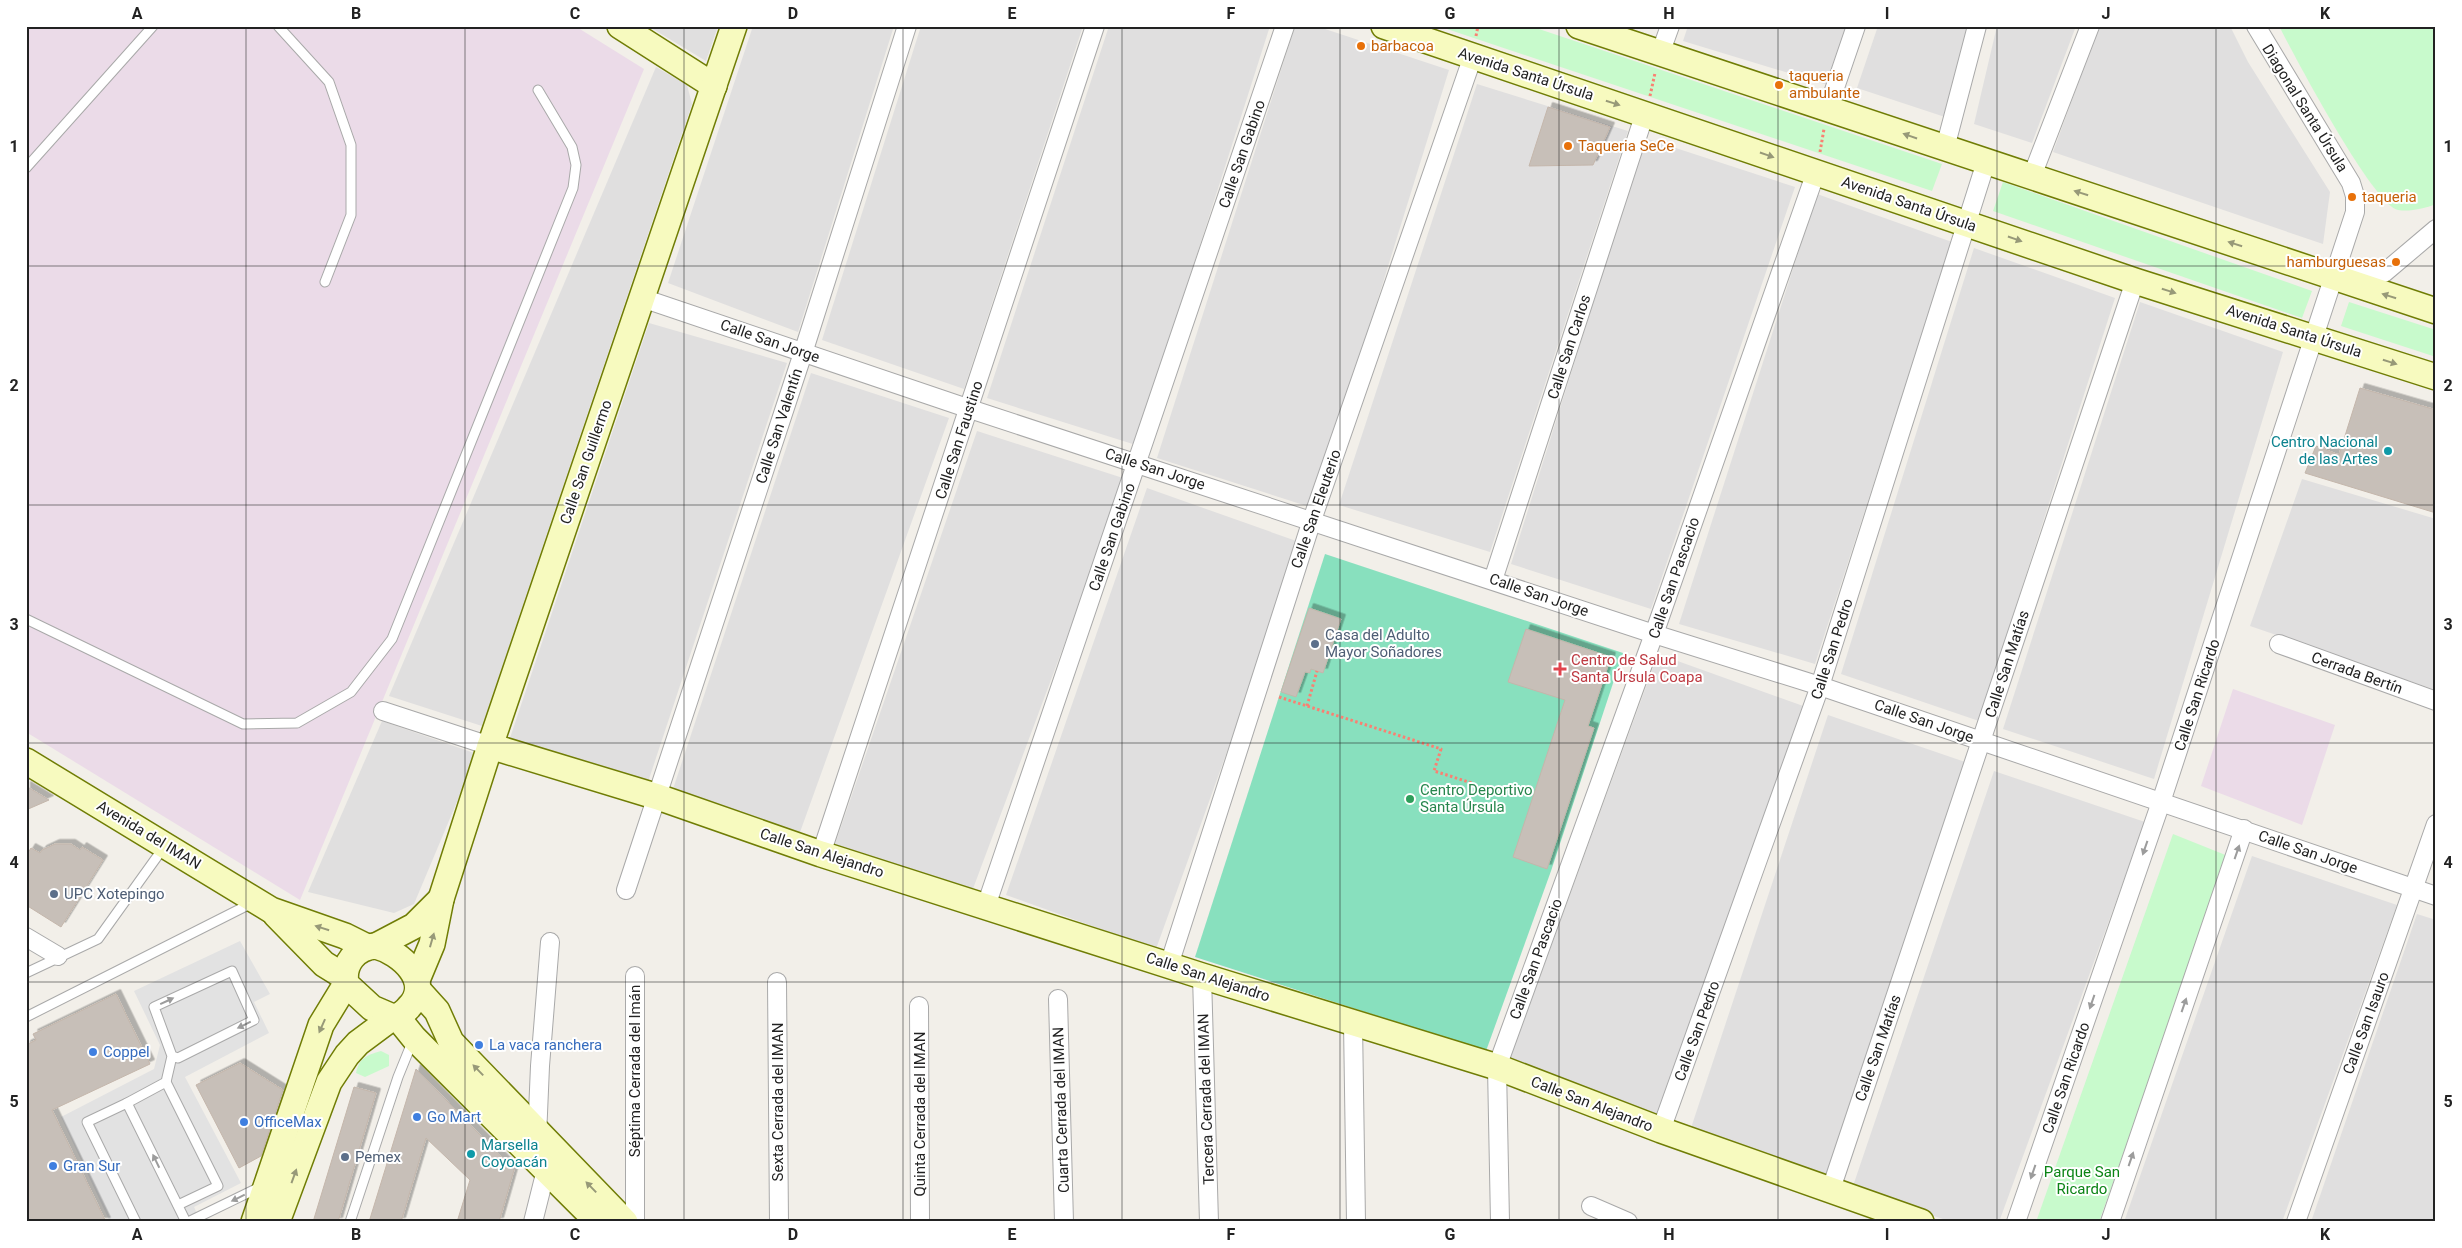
<svg xmlns="http://www.w3.org/2000/svg" width="2462" height="1248" font-family="Roboto,sans-serif">
	<style>
		.residential { fill: #e0dfdf }
		.industrial { fill: #ebdbe8 }
		.park { fill: #c8facc }
		.pitch { fill: #88e0be }
		.parking { fill: #e2e2e2 }
		.building { fill: #c7bfb8; stroke: #c4b6ab; filter: url(#shadow) }
		.lines { fill: none; stroke-linecap: round; stroke-linejoin: round }
		.lane-casing { stroke: #a9a9a9; stroke-width: 11 }
		.street-casing { stroke: #a9a9a9; stroke-width: 20 }
		.secondary-casing { stroke: #707d05; stroke-width: 28 }
		.path { stroke: #fa8072; stroke-width: 3; stroke-dasharray: 2.5 2.5; stroke-linecap: butt }
		.lane { stroke: #fff; stroke-width: 9 }
		.street { stroke: #fff; stroke-width: 18 }
		.secondary { stroke: #f7fabf; stroke-width: 25 }
		.oneway { fill: #979978 }
		.oneway2 { fill: #9c9c9c }
		.grid { fill: none; stroke: #222; stroke-width: 1; stroke-opacity: 0.55 }
		.food-dot { fill: #e8710a; stroke: #fff; stroke-width: 2 }
		.culture-dot { fill: #0f9aa8; stroke: #fff; stroke-width: 2 }
		.service-dot { fill: #5c6f8a; stroke: #fff; stroke-width: 2 }
		.health-dot { fill: #e0444e; stroke: #fff; stroke-width: 2 }
		.leisure-dot { fill: #2e9e5b; stroke: #fff; stroke-width: 2 }
		.shop-dot { fill: #3f7fe0; stroke: #fff; stroke-width: 2 }
		.labels { text-anchor: middle; stroke-width: 4; stroke-linejoin: round; paint-order: stroke }
		.food-label { font-size: 15px; fill: #c56008; stroke: #fff; text-anchor: start }
		.street-label { font-size: 15px; fill: #222; stroke: #fff }
		.culture-label { font-size: 15px; fill: #0d838f; stroke: #fff; text-anchor: end }
		.service-label { font-size: 15px; fill: #4e5e75; stroke: #fff; text-anchor: start }
		.health-label { font-size: 15px; fill: #be3a42; stroke: #fff; text-anchor: start }
		.leisure-label { font-size: 15px; fill: #27864d; stroke: #fff; text-anchor: start }
		.shop-label { font-size: 15px; fill: #366cbe; stroke: #fff; text-anchor: start }
		.park-label { font-size: 15px; fill: #0c8416; stroke: #fff }
		.neatline { fill: none; stroke: #222; stroke-width: 2 }
		.grid-label { font-size: 16px; text-anchor: middle; font-weight: bold; fill: #222 }
	</style>
	<defs>
		<filter id="shadow"><feDropShadow dx="4.5" dy="-4.5" stdDeviation="0" flood-color="#0004"/></filter>
	</defs>
	<rect width="100%" height="100%" fill="#f2efe9"/>
	<g class="residential">
		<polygon points="648,26 718,26 706,61"/>
		<polygon points="753,26 894,26 798,332 668,283"/>
		<polygon points="921,26 1083,26 964,389 822,340"/>
		<polygon points="1109,26 1270,26 1136,445 987,398"/>
		<polygon points="1295,26 1316,26 1449,70 1313,508 1157,458"/>
		<polygon points="1688,26 1848,26 1828,85 1683,41"/>
		<polygon points="1878,26 1969,26 1945,117 1857,88"/>
		<polygon points="1997,26 2076,26 2032,143 1974,124"/>
		<polygon points="2099,26 2230,26 2248,62 2330,192 2323,244 2053,152"/>
		<polygon points="656,67 687,85 692,104 482,726 389,696"/>
		<polygon points="1477,84 1628,131 1490,552 1339,505"/>
		<polygon points="1645,138 1795,187 1651,609 1511,564"/>
		<polygon points="1817,194 1952,242 1815,664 1679,624"/>
		<polygon points="1974,248 2115,298 1979,721 1841,674"/>
		<polygon points="2140,302 2283,352 2154,779 2003,729"/>
		<polygon points="649,323 787,363 647,785 510,738"/>
		<polygon points="811,373 949,418 799,835 673,789"/>
		<polygon points="977,431 1126,479 971,894 833,850"/>
		<polygon points="2302,479 2436,519 2436,690 2250,626"/>
		<polygon points="1147,488 1302,543 1156,949 1006,895"/>
		<polygon points="1658,654 1806,707 1660,1122 1508,1064"/>
		<polygon points="1828,715 1971,764 1828,1179 1689,1134"/>
		<polygon points="382,721 477,754 414,904 394,913 308,892"/>
		<polygon points="1994,771 2145,822 1999,1222 1952,1222 1852,1189"/>
		<polygon points="2252,856 2397,905 2282,1222 2124,1222"/>
		<polygon points="2417,914 2436,920 2436,1222 2311,1222"/>
	</g>
	<g class="industrial">
		<polygon points="26,26 575,26 644,69 300,900 26,732"/>
		<polygon points="2233,689 2335,725 2302,825 2201,786"/>
	</g>
	<g class="park">
		<polygon points="1438,26 1530,26 1942,164 1932,191"/>
		<path d="M2279,26h157v178c-10,4 -26,8 -38,6 -25,-5 -104,-155 -119,-184z"/>
		<polygon points="2003,182 2312,291 2302,318 1993,211"/>
		<polygon points="2349,302 2436,330 2436,357 2341,326"/>
		<polygon points="2173,834 2228,856 2099,1222 2036,1222"/>
		<path d="M381,1051l8,4v11l-24,11 -9,-4c3,-15 11,-18 25,-22z"/>
	</g>
	<polygon class="pitch" points="1325,554 1623,653 1551,871 1486,1051 1195,957"/>
	<polygon class="parking" points="240,941 270,994 254,1002 269,1033 185,1077 241,1183 194,1207 201,1222 110,1222 61,1117 154,1069 160,1045 134,991"/>
	<g class="building">
		<polygon points="1548,107 1610,127 1593,165 1529,166"/>
		<polygon points="2360,388 2436,410 2436,513 2305,473 2316,446 2339,455"/>
		<polygon points="1309,608 1341,619 1323,673 1311,669 1310,673 1305,672 1296,697 1281,692"/>
		<polygon points="1526,629 1611,657 1588,726 1594,728 1547,869 1513,857 1565,700 1508,682"/>
		<polygon points="26,786 49,800 26,810"/>
		<polygon points="55,844 71,844 80,850 82,847 103,860 61,927 26,905 26,856 31,848 40,853 42,850"/>
		<polygon points="116,994 150,1064 52,1110 106,1222 26,1222 26,1045 36,1040 33,1034"/>
		<polygon points="240,1063 283,1090 261,1156 239,1168 196,1085"/>
		<polygon points="416,1069 514,1170 499,1222 457,1222 470,1180 426,1138 401,1222 369,1222"/>
		<polygon points="354,1087 376,1093 338,1222 313,1222"/>
	</g>
	<g class="lines">
		<defs>
			<g id="lane">
				<polyline points="278,26 329,82 351,145 351,215 325,282"/>
				<polyline points="26,168 153,26"/>
				<polyline points="26,619 243,724 297,723 351,692 392,639 573,188 576,165 572,147 538,90"/>
				<polyline points="26,973 98,939 164,847"/>
				<polyline points="26,1017 254,902"/>
				<polyline points="166,1082 218,1186 178,1205"/>
				<polyline points="127,1103 166,1082 172,1056 154,1007 232,971 254,1020 178,1058 172,1056"/>
				<polyline points="136,1222 87,1122 127,1103 186,1222"/>
				<polyline points="188,1222 262,1186"/>
				<polyline points="350,1222 398,1077 413,1040"/>
			</g>
			<g id="street">
				<polyline points="1660,54 1670,26"/>
				<polyline points="1828,108 1856,26"/>
				<polyline points="1945,148 1977,26"/>
				<polyline points="2032,176 2090,26"/>
				<polyline points="2342,276 2384,273 2436,229"/>
				<polyline points="642,298 970,409 1654,634 1820,686 2436,896"/>
				<polyline points="1493,580 1645,113"/>
				<polyline points="2279,644 2436,701"/>
				<polyline points="383,711 490,746"/>
				<polyline points="821,854 1095,26"/>
				<polyline points="626,890 803,353 907,26"/>
				<polyline points="986,906 1285,26"/>
				<polyline points="26,937 58,956"/>
				<polyline points="1169,965 1312,520 1473,56"/>
				<polyline points="1202,976 1209,1222"/>
				<polyline points="777,982 779,1222"/>
				<polyline points="1058,999 1064,1222"/>
				<polyline points="919,1006 920,1222"/>
				<polyline points="1353,1023 1356,1222"/>
				<polyline points="1661,1130 1820,686 1986,162"/>
				<polyline points="537,1137 540,1066 550,942"/>
				<polyline points="1831,1189 2135,281"/>
				<polyline points="1591,1206 1628,1222"/>
				<polyline points="533,1222 546,1170 544,1162"/>
				<polyline points="635,1222 635,976"/>
				<polyline points="1500,1222 1497,1067 1654,634 1816,172"/>
				<polyline points="2016,1222 2161,802 2355,212 2355,196 2351,183 2256,26"/>
				<polyline points="2110,1222 2244,829"/>
				<polyline points="2296,1222 2436,824"/>
			</g>
			<g id="secondary">
				<polyline points="620,26 714,86"/>
				<polyline points="1384,26 2135,281 2436,377"/>
				<polyline points="1579,26 2436,311"/>
				<polyline points="490,746 658,797 821,854 1202,976 1497,1067 1661,1130 1921,1222"/>
				<polyline points="26,761 271,910 345,936 367,947"/>
				<polyline points="276,915 324,964 345,977"/>
				<path d="M376,946c24,6 58,36 33,61 -4,5 -9,9 -16,10l-21,-9 -26,-24c-4,-20 10,-37 30,-38z"/>
				<polyline points="376,946 414,926 441,899"/>
				<polyline points="417,980 432,944 441,899 490,746 734,26"/>
				<polyline points="418,990 437,1011 451,1042 625,1222"/>
				<polyline points="397,1017 414,1038 598,1222"/>
				<polyline points="254,1222 321,1025 346,984"/>
				<polyline points="277,1222 329,1082 347,1055 358,1043 393,1017"/>
			</g>
		</defs>
		<use href="#lane" class="lane-casing"/>
		<use href="#street" class="street-casing"/>
		<use href="#secondary" class="secondary-casing"/>
		<g class="path">
			<polyline points="1476,36 1478,26"/>
			<polyline points="1650,96 1655,73"/>
			<polyline points="1820,152 1824,129"/>
			<polyline points="1279,697 1441,749 1434,771 1472,783"/>
			<polyline points="1307,706 1317,671"/>
		</g>
		<use href="#lane" class="lane"/>
		<use href="#street" class="street"/>
		<use href="#secondary" class="secondary"/>
	</g>
	<defs><path id="oneway-solid" d="M-6-.8H1V-3.2L6.5 0L1 3.2V.8H-6Z" transform="scale(1.25)"/></defs>
	<g class="oneway">
		<use href="#oneway-solid" transform="translate(1613 103) rotate(18)"/>
		<use href="#oneway-solid" transform="translate(1910 136) rotate(-161)"/>
		<use href="#oneway-solid" transform="translate(1767 155) rotate(19)"/>
		<use href="#oneway-solid" transform="translate(2081 193) rotate(-162)"/>
		<use href="#oneway-solid" transform="translate(2015 239) rotate(19)"/>
		<use href="#oneway-solid" transform="translate(2235 244) rotate(-162)"/>
		<use href="#oneway-solid" transform="translate(2169 291) rotate(17)"/>
		<use href="#oneway-solid" transform="translate(2389 296) rotate(-162)"/>
		<use href="#oneway-solid" transform="translate(2390 362) rotate(18)"/>
		<use href="#oneway-solid" transform="translate(322 928) rotate(-162)"/>
		<use href="#oneway-solid" transform="translate(432 940) rotate(-74)"/>
		<use href="#oneway-solid" transform="translate(322 1026) rotate(114)"/>
		<use href="#oneway-solid" transform="translate(478 1070) rotate(-134)"/>
		<use href="#oneway-solid" transform="translate(294 1176) rotate(-70)"/>
		<use href="#oneway-solid" transform="translate(591 1187) rotate(-134)"/>
	</g>
	<g class="oneway2">
		<use href="#oneway-solid" transform="translate(2145 848) rotate(109)"/>
		<use href="#oneway-solid" transform="translate(2237 852) rotate(-71)"/>
		<use href="#oneway-solid" transform="translate(167 1001) rotate(-25)"/>
		<use href="#oneway-solid" transform="translate(2092 1002) rotate(109)"/>
		<use href="#oneway-solid" transform="translate(2184 1005) rotate(-71)"/>
		<use href="#oneway-solid" transform="translate(244 1025) rotate(154)"/>
		<use href="#oneway-solid" transform="translate(2131 1159) rotate(-71)"/>
		<use href="#oneway-solid" transform="translate(156 1161) rotate(-116)"/>
		<use href="#oneway-solid" transform="translate(2033 1172) rotate(109)"/>
		<use href="#oneway-solid" transform="translate(238 1198) rotate(154)"/>
	</g>
	<path class="grid" d="M246,26v1196M465,26v1196M684,26v1196M903,26v1196M1122,26v1196M1340,26v1196M1559,26v1196M1778,26v1196M1997,26v1196M2216,26v1196M26,266h2410M26,505h2410M26,743h2410M26,982h2410"/>
	<g class="food-dot">
		<circle cx="1361" cy="46" r="5"/>
		<circle cx="1779" cy="85" r="5"/>
		<circle cx="1568" cy="146" r="5"/>
		<circle cx="2352" cy="197" r="5"/>
		<circle cx="2396" cy="262" r="5"/>
	</g>
	<g class="culture-dot">
		<circle cx="2388" cy="451" r="5"/>
		<circle cx="471" cy="1154" r="5"/>
	</g>
	<g class="service-dot">
		<circle cx="1315" cy="644" r="5"/>
		<circle cx="54" cy="894" r="5"/>
		<circle cx="345" cy="1157" r="5"/>
	</g>
	<path class="health-dot" d="M1557.5 661.5h5v5h5v5h-5v5h-5v-5h-5v-5h5z"/>
	<circle class="leisure-dot" cx="1410" cy="799" r="5"/>
	<g class="shop-dot">
		<circle cx="479" cy="1045" r="5"/>
		<circle cx="93" cy="1052" r="5"/>
		<circle cx="417" cy="1117" r="5"/>
		<circle cx="244" cy="1122" r="5"/>
		<circle cx="53" cy="1166" r="5"/>
	</g>
	<g class="labels">
		<g class="food-label">
			<text x="1371" y="51">barbacoa</text>
			<text x="1789" y="81">taqueria<tspan x="1789" dy="17">ambulante</tspan></text>
			<text x="1578" y="151">Taqueria SeCe</text>
			<text x="2362" y="202">taqueria</text>
			<text x="2386" y="267" text-anchor="end">hamburguesas</text>
		</g>
		<g class="street-label">
			<text transform="translate(1526 74) rotate(18)" y="5">Avenida Santa Úrsula</text>
			<text transform="translate(2305 108) rotate(58)" y="5">Diagonal Santa Úrsula</text>
			<text transform="translate(1242 154) rotate(-71)" y="5">Calle San Gabino</text>
			<text transform="translate(1909 204) rotate(19)" y="5">Avenida Santa Úrsula</text>
			<text transform="translate(2294 331) rotate(18)" y="5">Avenida Santa Úrsula</text>
			<text transform="translate(770 341) rotate(19)" y="5">Calle San Jorge</text>
			<text transform="translate(1569 347) rotate(-72)" y="5">Calle San Carlos</text>
			<text transform="translate(779 426) rotate(-72)" y="5">Calle San Valentín</text>
			<text transform="translate(959 440) rotate(-72)" y="5">Calle San Faustino</text>
			<text transform="translate(586 462) rotate(-71)" y="5">Calle San Guillermo</text>
			<text transform="translate(1155 469) rotate(18)" y="5">Calle San Jorge</text>
			<text transform="translate(1316 509) rotate(-71)" y="5">Calle San Eleuterio</text>
			<text transform="translate(1112 537) rotate(-71)" y="5">Calle San Gabino</text>
			<text transform="translate(1674 578) rotate(-71)" y="5">Calle San Pascacio</text>
			<text transform="translate(1539 595) rotate(19)" y="5">Calle San Jorge</text>
			<text transform="translate(1832 649) rotate(-72)" y="5">Calle San Pedro</text>
			<text transform="translate(2007 664) rotate(-72)" y="5">Calle San Matías</text>
			<text transform="translate(2357 673) rotate(20)" y="5">Cerrada Bertín</text>
			<text transform="translate(2197 695) rotate(-72)" y="5">Calle San Ricardo</text>
			<text transform="translate(1924 721) rotate(19)" y="5">Calle San Jorge</text>
			<text transform="translate(149 835) rotate(31)" y="5">Avenida del IMAN</text>
			<text transform="translate(2308 852) rotate(19)" y="5">Calle San Jorge</text>
			<text transform="translate(822 853) rotate(18)" y="5">Calle San Alejandro</text>
			<text transform="translate(1536 959) rotate(-70)" y="5">Calle San Pascacio</text>
			<text transform="translate(1208 977) rotate(18)" y="5">Calle San Alejandro</text>
			<text transform="translate(2366 1023) rotate(-70)" y="5">Calle San Isauro</text>
			<text transform="translate(1697 1031) rotate(-70)" y="5">Calle San Pedro</text>
			<text transform="translate(1878 1048) rotate(-71)" y="5">Calle San Matías</text>
			<text transform="translate(635 1071) rotate(-90)" y="5">Séptima Cerrada del Imán</text>
			<text transform="translate(2066 1078) rotate(-71)" y="5">Calle San Ricardo</text>
			<text transform="translate(1206 1099) rotate(-92)" y="5">Tercera Cerrada del IMAN</text>
			<text transform="translate(778 1102) rotate(-90)" y="5">Sexta Cerrada del IMAN</text>
			<text transform="translate(1592 1104) rotate(21)" y="5">Calle San Alejandro</text>
			<text transform="translate(1061 1110) rotate(-92)" y="5">Cuarta Cerrada del IMAN</text>
			<text transform="translate(920 1114) rotate(-90)" y="5">Quinta Cerrada del IMAN</text>
		</g>
		<g class="culture-label">
			<text x="2378" y="447">Centro Nacional<tspan x="2378" dy="17">de las Artes</tspan></text>
			<text x="481" y="1150" text-anchor="start">Marsella<tspan x="481" dy="17">Coyoacán</tspan></text>
		</g>
		<g class="service-label">
			<text x="1325" y="640">Casa del Adulto<tspan x="1325" dy="17">Mayor Soñadores</tspan></text>
			<text x="64" y="899">UPC Xotepingo</text>
			<text x="355" y="1162">Pemex</text>
		</g>
		<g class="health-label">
			<text x="1571" y="665">Centro de Salud<tspan x="1571" dy="17">Santa Úrsula Coapa</tspan></text>
		</g>
		<g class="leisure-label">
			<text x="1420" y="795">Centro Deportivo<tspan x="1420" dy="17">Santa Úrsula</tspan></text>
		</g>
		<g class="shop-label">
			<text x="489" y="1050">La vaca ranchera</text>
			<text x="103" y="1057">Coppel</text>
			<text x="427" y="1122">Go Mart</text>
			<text x="254" y="1127">OfficeMax</text>
			<text x="63" y="1171">Gran Sur</text>
		</g>
		<g class="park-label">
			<text x="2082" y="1177">Parque San<tspan x="2082" dy="17">Ricardo</tspan></text>
		</g>
	</g>
	<rect width="2462" height="1248" fill="none" stroke="#ffffff" stroke-width="55"/>
	<rect x="28" y="28" width="2406" height="1192" class="neatline"/>
	<g class="grid-label">
		<text x="137" y="19">A</text>
		<text x="356" y="19">B</text>
		<text x="575" y="19">C</text>
		<text x="793" y="19">D</text>
		<text x="1012" y="19">E</text>
		<text x="1231" y="19">F</text>
		<text x="1450" y="19">G</text>
		<text x="1669" y="19">H</text>
		<text x="1887" y="19">I</text>
		<text x="2106" y="19">J</text>
		<text x="2325" y="19">K</text>
		<text x="14" y="152">1</text>
		<text x="2448" y="152">1</text>
		<text x="14" y="391">2</text>
		<text x="2448" y="391">2</text>
		<text x="14" y="630">3</text>
		<text x="2448" y="630">3</text>
		<text x="14" y="868">4</text>
		<text x="2448" y="868">4</text>
		<text x="14" y="1107">5</text>
		<text x="2448" y="1107">5</text>
		<text x="137" y="1240">A</text>
		<text x="356" y="1240">B</text>
		<text x="575" y="1240">C</text>
		<text x="793" y="1240">D</text>
		<text x="1012" y="1240">E</text>
		<text x="1231" y="1240">F</text>
		<text x="1450" y="1240">G</text>
		<text x="1669" y="1240">H</text>
		<text x="1887" y="1240">I</text>
		<text x="2106" y="1240">J</text>
		<text x="2325" y="1240">K</text>
	</g>
</svg>
